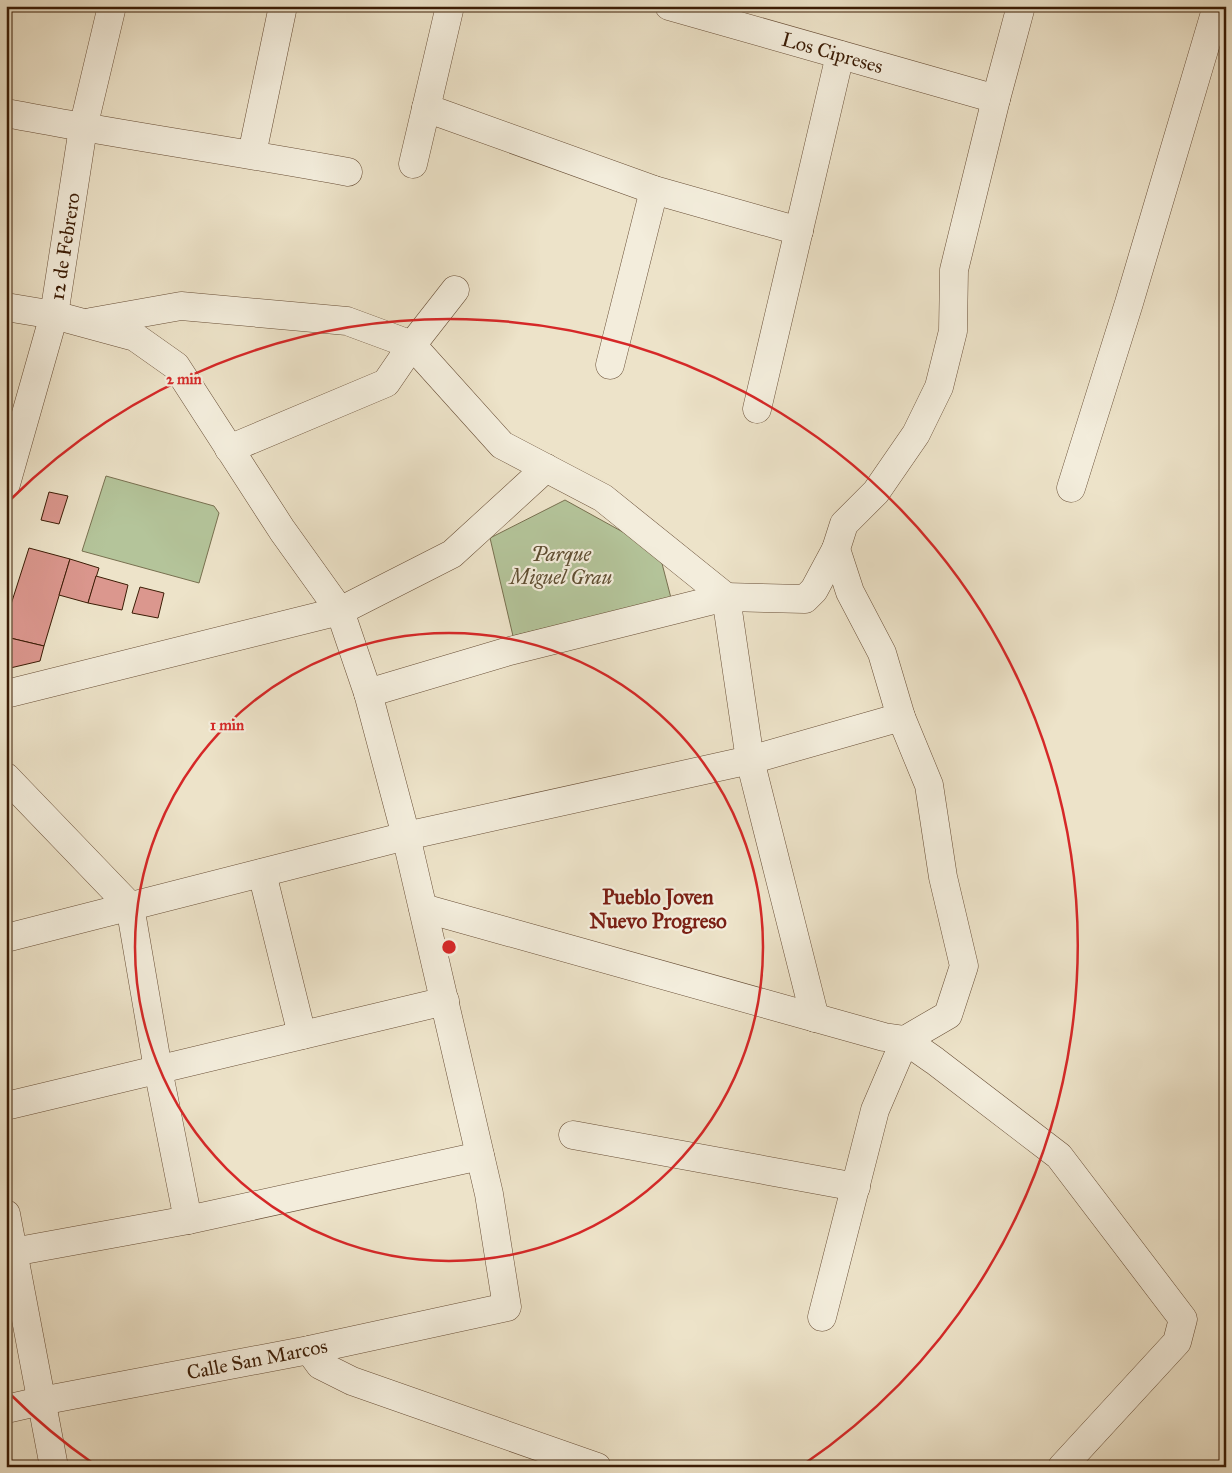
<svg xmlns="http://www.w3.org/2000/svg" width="1232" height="1473" font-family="'IM FELL Great Primer',serif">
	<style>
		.green { fill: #b4c49a; stroke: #787050 }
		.building { fill: #db978e; stroke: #3b1c05 }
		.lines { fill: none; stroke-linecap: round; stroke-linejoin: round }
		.minor-casing { stroke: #684e36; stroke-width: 29 }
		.minor { stroke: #f3eddc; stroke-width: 28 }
		.ring { fill: none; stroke: #d62828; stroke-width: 2.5 }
		.labels { text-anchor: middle; stroke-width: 4.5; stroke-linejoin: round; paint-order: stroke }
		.street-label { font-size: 20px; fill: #3b1c05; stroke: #f3eddc }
		.park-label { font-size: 20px; font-style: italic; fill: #5f4e32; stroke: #f3eddc }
		.neighbourhood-label { font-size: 21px; font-weight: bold; fill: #7a1f14; stroke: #f3eddc }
		.centre { fill: #d62828; stroke: #f3eddc; stroke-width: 2.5 }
		.ring-label { font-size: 15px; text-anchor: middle; font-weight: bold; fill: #d62828; stroke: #f3eddc; stroke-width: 4.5; stroke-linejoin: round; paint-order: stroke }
	</style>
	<rect width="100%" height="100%" fill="#ede3c9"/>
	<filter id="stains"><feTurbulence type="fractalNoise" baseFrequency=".004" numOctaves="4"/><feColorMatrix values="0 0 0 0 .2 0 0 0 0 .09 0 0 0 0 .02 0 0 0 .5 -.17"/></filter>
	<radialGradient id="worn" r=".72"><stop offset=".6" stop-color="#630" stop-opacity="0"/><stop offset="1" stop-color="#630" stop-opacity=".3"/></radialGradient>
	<g class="green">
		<polygon points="106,476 214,506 219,513 199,583 82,551"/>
		<polygon points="565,500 659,552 671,598 513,636 490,538"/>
	</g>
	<g class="building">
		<polygon points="49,492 68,496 59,524 41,520"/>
		<polygon points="29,548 70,559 44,646 6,637 6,620"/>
		<polygon points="70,559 99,568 88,603 59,595"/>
		<polygon points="96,576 128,585 122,610 88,603"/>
		<polygon points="140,587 164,593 158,618 132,613"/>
		<polygon points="6,637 44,646 40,661 6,669"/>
	</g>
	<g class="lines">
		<defs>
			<g id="minor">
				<path id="s1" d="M669,6l327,93"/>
				<polyline points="426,108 654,190 799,231"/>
				<path d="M6,113c114,22 228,38 342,59"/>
				<polyline points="252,154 283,6"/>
				<polyline points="413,164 450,6"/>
				<polyline points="6,307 54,315 135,337 176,366 282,530 340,611 368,693 406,836 489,1194 507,1307 309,1350 41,1401 6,1409"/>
				<polyline points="91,322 181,306 347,321 412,345 502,445 603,498 726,597 750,760 815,1018"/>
				<polyline points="610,365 654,190"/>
				<polyline points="757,409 840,55"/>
				<polyline points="229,449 386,383 412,345 455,290"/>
				<path id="s2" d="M6,484l48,-169 29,-187 29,-122"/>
				<polyline points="1071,488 1129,303 1217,6"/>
				<polyline points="368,693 506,652 726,597 805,599 814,590 836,549"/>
				<polyline points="6,694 340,611 452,554 546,468"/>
				<polyline points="6,777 130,906 158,1069 188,1220"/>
				<polyline points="262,873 302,1035"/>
				<polyline points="423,908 884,1037 905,1040 935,1061 1059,1156 1183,1319 1177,1342 1062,1467"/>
				<polyline points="6,938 406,836 750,760 901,717"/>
				<polyline points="6,1106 445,1001"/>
				<polyline points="573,1135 856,1187"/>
				<polyline points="6,1214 54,1467"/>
				<polyline points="13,1252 188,1220 480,1156"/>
				<polyline points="822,1317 875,1110 905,1040 948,1015 964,966 943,877 929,785 901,717 882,653 850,592 836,549 844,524 876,492 916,434 939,387 953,331 954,270 996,99 1021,6"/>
				<polyline points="309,1350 320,1365 352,1381 597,1467"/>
			</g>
		</defs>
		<use href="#minor" class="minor-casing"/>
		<use href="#minor" class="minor"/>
	</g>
	<g class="ring">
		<circle cx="449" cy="947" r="314"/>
		<path d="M94 1464A627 627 0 0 1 10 1394M10 500A627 627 0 1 1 804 1464"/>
	</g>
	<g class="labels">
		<g class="street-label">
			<text dy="7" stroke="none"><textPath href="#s1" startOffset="170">Los Cipreses</textPath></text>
			<text dy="7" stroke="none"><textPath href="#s2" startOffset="245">12 de Febrero</textPath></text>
			<text transform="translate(257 1359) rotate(-11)" y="7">Calle San Marcos</text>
		</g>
		<g class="park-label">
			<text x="561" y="561">Parque<tspan x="561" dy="23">Miguel Grau</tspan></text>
		</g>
		<g class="neighbourhood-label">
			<text x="658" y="904">Pueblo Joven<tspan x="658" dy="24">Nuevo Progreso</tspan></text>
		</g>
	</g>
	<circle cx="449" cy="947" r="8" class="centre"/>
	<g class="ring-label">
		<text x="184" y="384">2 min</text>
		<text x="227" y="730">1 min</text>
	</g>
	<rect width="1232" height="1473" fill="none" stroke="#ede3c9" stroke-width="25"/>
	<rect x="8" y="8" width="1217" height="1458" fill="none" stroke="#3b1c05" stroke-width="2.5"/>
	<rect x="12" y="12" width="1207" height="1448" fill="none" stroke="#3b1c05"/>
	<rect width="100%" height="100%" filter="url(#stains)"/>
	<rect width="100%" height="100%" fill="url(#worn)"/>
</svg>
